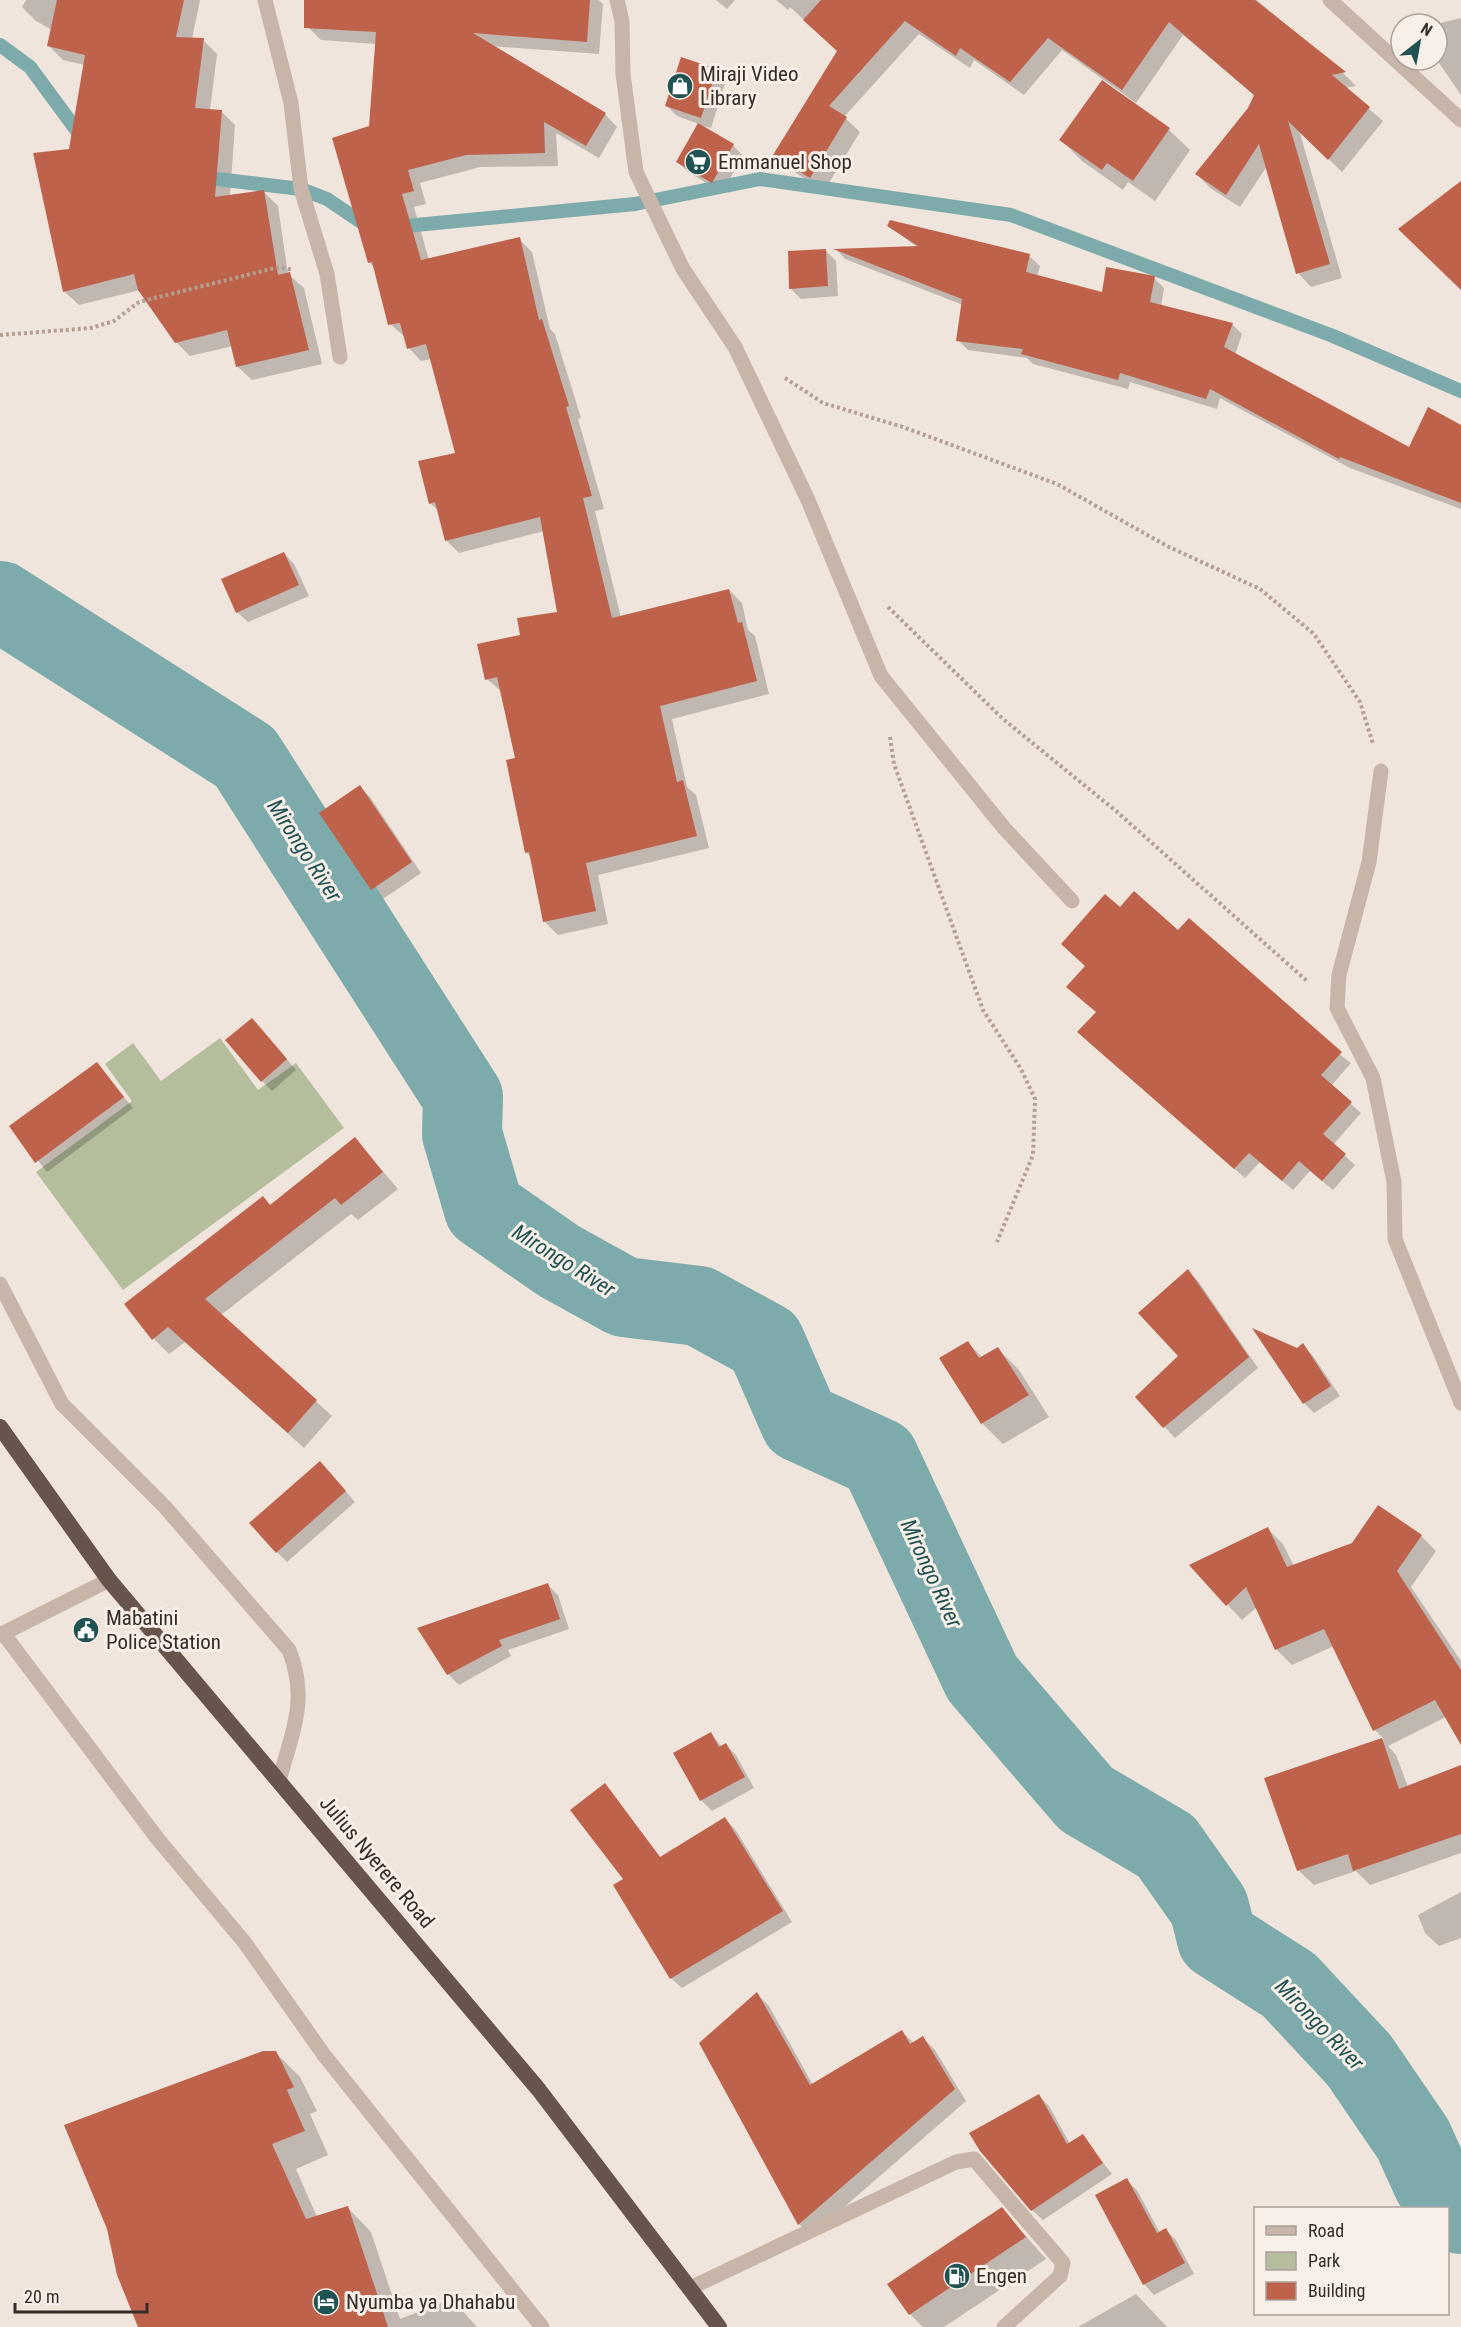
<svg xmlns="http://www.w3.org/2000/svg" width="1461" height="2327" font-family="'Roboto Condensed',sans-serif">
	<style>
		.green { fill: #b4be9d }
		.shadow { fill: #0003 }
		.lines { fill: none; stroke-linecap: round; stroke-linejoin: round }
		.stream { stroke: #7dabab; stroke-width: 14 }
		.river { stroke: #7dabab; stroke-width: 80 }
		.building { fill: #be624c }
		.path { stroke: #b39f93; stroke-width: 4; stroke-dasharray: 3 3; stroke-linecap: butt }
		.service { stroke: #c7b5a9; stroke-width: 15 }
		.minor { stroke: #c7b5a9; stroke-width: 15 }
		.trunk { stroke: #66544d; stroke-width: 16 }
		.labels { text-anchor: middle; stroke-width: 6; stroke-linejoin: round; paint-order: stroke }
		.poi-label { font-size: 21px; fill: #352b28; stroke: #f8f0e8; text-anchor: start }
		.street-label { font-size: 21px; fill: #352b28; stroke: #f8f0e8 }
		.water-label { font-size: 22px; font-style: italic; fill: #205253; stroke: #f8f0e8 }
	</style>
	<rect width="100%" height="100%" fill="#f0e5dc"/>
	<polygon class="green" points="220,1038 258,1090 296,1063 344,1128 123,1290 36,1172 132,1101 105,1064 133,1043 161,1081"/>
	<g class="shadow">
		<polygon points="26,0 200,0 192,39 203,40 217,54 210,110 221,111 235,125 230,196 264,192 278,206 288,274 304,288 322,364 252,380 238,367 233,346 190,356 176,342 140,290 79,305 65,292 34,154 70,150 85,65 63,60 49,46 52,30 36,21 22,7"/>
		<polygon points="310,0 598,0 603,4 599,54 491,46 605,114 617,127 599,158 556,133 558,166 480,167 420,183 426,204 414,207 429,260 519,239 532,252 550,329 555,334 581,418 578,419 604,509 595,511 621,618 729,590 742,603 748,630 755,636 769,694 672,719 687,787 696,795 709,848 598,875 608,924 558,935 545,922 531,857 526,852 517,760 502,692 487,679 521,636 559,613 544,531 459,553 446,540 439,511 430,503 457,454 431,359 421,361 409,348 405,337 390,324 375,268 369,262 371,128 376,44 321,40 308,27"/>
		<polygon points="716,0 735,0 727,9"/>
		<polygon points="776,0 1257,0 1343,73 1356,86 1345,88 1383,121 1342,172 1299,130 1342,278 1311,287 1298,273 1267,166 1240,207 1210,188 1197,174 1249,109 1255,96 1183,35 1136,103 1062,50 1024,95 974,60 970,68 919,34 844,117 860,132 824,191 788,168 775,155 838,51 790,7 788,10"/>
		<polygon points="1461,18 1461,95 1437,60 1436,24"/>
		<polygon points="716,70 726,80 711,128 699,125 733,145 743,156 722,192 688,172 678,162 699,124 677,116 667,106"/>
		<polygon points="1102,82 1169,130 1190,150 1155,201 1128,182 1123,190 1082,161 1061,140"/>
		<polygon points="889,226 1029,256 1040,266 1037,277 1103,294 1154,278 1164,288 1161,307 1232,324 1242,334 1235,355 1410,449 1461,427 1461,509 1350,468 1220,398 1217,409 1130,382 1128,389 1033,364 1027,358 968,350 958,340 963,305 845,259 837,250 917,247"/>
		<polygon points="826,251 836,261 838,296 801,299 790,288"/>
		<polygon points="284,553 294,564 309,596 248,622 237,612"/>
		<polygon points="360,787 370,797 421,873 383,899 373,889"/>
		<polygon points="1120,909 1178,932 1351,1063 1331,1086 1361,1113 1333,1145 1355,1165 1333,1190 1310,1171 1293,1190 1260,1162 1245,1178 1090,1043 1097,1013 1086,966"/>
		<polygon points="262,1030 296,1070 272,1091 262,1081"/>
		<polygon points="97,1064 133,1108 47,1172 11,1127"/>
		<polygon points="355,1139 398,1189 358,1220 351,1214 221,1315 332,1416 304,1448 185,1342 169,1354 154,1339 263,1198 271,1206"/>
		<polygon points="1188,1271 1198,1281 1258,1368 1175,1438 1137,1397 1180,1357"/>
		<polygon points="967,1342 983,1358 998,1349 1019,1370 1049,1417 1003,1444 982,1423 941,1359"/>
		<polygon points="1303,1345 1313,1356 1340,1396 1314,1413 1304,1403 1297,1349"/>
		<polygon points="330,1473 355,1502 287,1562 277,1552"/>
		<polygon points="1268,1529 1283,1544 1294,1566 1421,1536 1436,1551 1411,1587 1461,1661 1461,1742 1446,1717 1388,1746 1396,1755 1408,1787 1461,1767 1461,1853 1370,1885 1356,1871 1314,1885 1298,1870 1266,1779 1384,1739 1375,1730 1334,1646 1292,1665 1277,1650 1257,1607 1242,1620 1191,1566"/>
		<polygon points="548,1585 558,1595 569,1629 508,1650 511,1656 459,1685 449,1675 420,1629"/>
		<polygon points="711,1734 722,1747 726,1745 736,1755 754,1788 712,1811 701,1800"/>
		<polygon points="605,1785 661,1858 725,1819 735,1829 792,1922 682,1988 671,1978 625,1879"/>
		<polygon points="1461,1892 1461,1938 1439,1946 1425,1933 1418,1915"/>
		<polygon points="757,1994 769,2006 813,2085 902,2032 914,2043 923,2038 935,2050 966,2101 811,2236 799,2224 701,2043"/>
		<polygon points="275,2052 300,2077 317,2111 310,2114 328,2155 296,2169 317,2217 347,2207 371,2232 400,2319 452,2299 477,2327 140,2327"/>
		<polygon points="1039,2096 1049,2106 1070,2144 1082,2136 1112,2174 1043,2220 1032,2210"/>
		<polygon points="1126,2180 1137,2190 1160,2233 1166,2230 1176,2240 1194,2274 1154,2295 1144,2284 1097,2196"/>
		<polygon points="1002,2209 1046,2259 944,2327 923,2327 910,2314 889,2284"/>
		<polygon points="1136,2294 1167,2327 1078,2327"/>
	</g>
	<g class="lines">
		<g class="stream">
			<polyline points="0,45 30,67 83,139"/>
			<polyline points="200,177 301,189 327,199 370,228"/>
			<polyline points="395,227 635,204 760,179 1011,215 1333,336 1461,391"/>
		</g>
		<polyline class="river" points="0,601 245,757 463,1097 462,1134 484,1209 559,1261 624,1297 699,1306 765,1342 800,1422 879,1458 982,1678 1086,1799 1166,1846 1209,1907 1217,1939 1289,1985 1359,2060 1413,2139 1433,2183 1461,2214"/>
	</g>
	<g class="building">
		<polygon points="57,0 184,0 176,37 204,38 195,108 222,110 215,197 264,190 278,275 290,272 309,350 236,367 227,330 175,343 138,290 134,274 63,292 33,153 69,149 85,55 47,46"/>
		<polygon points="304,0 590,0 587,42 473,33 606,113 586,146 544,122 545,153 466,155 408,170 414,191 402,194 421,260 520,237 539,320 542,319 569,406 566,407 592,496 583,498 612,618 729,589 738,623 742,622 757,681 660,706 677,782 683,780 697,836 586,863 596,911 543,922 529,852 525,853 506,760 515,758 497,677 485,680 477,644 520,635 517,618 557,612 540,517 445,541 435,502 429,504 418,461 455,453 426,344 407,349 400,323 388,325 372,262 368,263 332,138 369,126 376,32 304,28"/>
		<polygon points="821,0 1255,0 1346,72 1332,75 1370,107 1328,160 1288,121 1330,264 1296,274 1259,144 1226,195 1195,174 1248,108 1254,95 1169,22 1122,90 1048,38 1010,82 960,48 956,56 905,21 829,106 847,117 810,178 773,155 837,51 803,20"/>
		<polygon points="681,57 717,69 701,118 665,106"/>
		<polygon points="1102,80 1170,128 1133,181 1107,163 1102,170 1059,140"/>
		<polygon points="698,123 734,144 712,183 676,162"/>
		<polygon points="1461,181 1461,290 1398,229"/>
		<polygon points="890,220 1030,254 1026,272 1102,292 1106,267 1155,276 1150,302 1233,323 1224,347 1409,447 1428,407 1461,425 1461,503 1340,457 1339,459 1210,389 1206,399 1120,373 1118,380 1021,354 1023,349 956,341 962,299 833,249 918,246 887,226"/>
		<polygon points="826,249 828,286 789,289 788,251"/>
		<polygon points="284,552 299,585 236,613 221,579"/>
		<polygon points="360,785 412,862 371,890 319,813"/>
		<polygon points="1134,891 1178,930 1189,918 1342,1052 1321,1075 1352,1102 1323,1134 1346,1154 1322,1181 1299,1161 1282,1181 1249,1153 1234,1169 1077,1032 1096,1012 1066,987 1085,966 1061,944 1105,894 1120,907"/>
		<polygon points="252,1018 287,1059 261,1082 225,1040"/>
		<polygon points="97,1062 124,1097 35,1163 9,1126"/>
		<polygon points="355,1137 383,1172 341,1205 335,1198 205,1299 317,1400 288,1433 168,1327 152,1340 124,1304 263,1196 270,1205"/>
		<polygon points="1188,1269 1249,1357 1163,1428 1135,1397 1178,1356 1138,1313"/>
		<polygon points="1252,1328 1297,1348 1303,1343 1331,1386 1303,1404"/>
		<polygon points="968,1341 979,1358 998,1347 1029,1395 981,1424 939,1358"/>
		<polygon points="320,1461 346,1491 276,1553 249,1523"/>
		<polygon points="1378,1505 1422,1535 1397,1571 1461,1670 1461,1745 1435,1700 1373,1731 1324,1629 1275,1650 1246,1587 1226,1606 1189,1565 1268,1527 1287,1567 1352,1543"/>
		<polygon points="548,1583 560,1619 499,1640 502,1646 447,1675 417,1628"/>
		<polygon points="711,1732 719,1747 726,1743 745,1777 700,1801 673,1753"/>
		<polygon points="1382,1738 1399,1789 1461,1765 1461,1834 1353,1871 1348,1854 1297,1871 1264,1778"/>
		<polygon points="605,1783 660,1857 725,1817 783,1911 670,1979 613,1885 623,1879 570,1810"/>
		<polygon points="757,1992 810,2085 902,2030 910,2044 923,2036 955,2089 798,2225 699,2043"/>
		<polygon points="263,2051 276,2051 294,2087 287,2090 305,2131 272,2144 306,2219 348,2206 388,2327 138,2327 117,2275 107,2229 64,2125"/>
		<polygon points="1039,2094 1067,2144 1083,2134 1103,2163 1031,2211 980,2151 969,2133"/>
		<polygon points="1127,2178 1157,2233 1166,2228 1185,2263 1143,2285 1095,2195"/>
		<polygon points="1002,2207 1026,2237 909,2315 887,2284"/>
	</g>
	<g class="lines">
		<g class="path">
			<polyline points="0,335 91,328 114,321 139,302 279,267 293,270"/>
			<polyline points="785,378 823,403 903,427 1057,484 1167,546 1260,589 1314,634 1360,702 1373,744"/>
			<polyline points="888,607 1003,719 1116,811 1307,981"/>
			<polyline points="890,737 894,764 983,1010 1021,1069 1035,1099 1033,1155 997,1242"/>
		</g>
		<g class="service">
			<path d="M0,1284l62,120 103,103 124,143c20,50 3,82 -10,131"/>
			<polyline points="690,2288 956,2162 974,2159 1063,2263 1060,2276 1004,2327"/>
		</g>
		<g class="minor">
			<polyline points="265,0 291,103 301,189 327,274 340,357"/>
			<polyline points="617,0 622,21 623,74 636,172 683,269 735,347 808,500 881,676 1004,828 1072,901"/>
			<polyline points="1330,0 1461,120"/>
			<polyline points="1381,771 1369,862 1339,975 1337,1008 1373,1078 1394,1182 1395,1239 1461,1403"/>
			<polyline points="3,1633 157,1838 245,1943 324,2055 542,2327"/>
			<polyline points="0,1635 109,1580"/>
		</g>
		<polyline class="trunk" points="0,1427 109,1580 539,2090 719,2327"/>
	</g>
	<defs>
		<symbol id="shop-disc" viewBox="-11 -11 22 22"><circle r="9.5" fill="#205253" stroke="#f8f0e8"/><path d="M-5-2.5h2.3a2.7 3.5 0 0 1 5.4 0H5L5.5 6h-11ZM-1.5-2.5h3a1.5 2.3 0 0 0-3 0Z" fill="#fff"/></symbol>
		<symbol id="supermarket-disc" viewBox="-11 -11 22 22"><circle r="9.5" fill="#205253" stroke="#f8f0e8"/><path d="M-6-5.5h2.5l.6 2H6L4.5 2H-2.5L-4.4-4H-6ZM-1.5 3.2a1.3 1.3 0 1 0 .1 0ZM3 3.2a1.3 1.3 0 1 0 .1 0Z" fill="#fff"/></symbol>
		<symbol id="civic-disc" viewBox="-11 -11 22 22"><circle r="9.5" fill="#205253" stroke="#f8f0e8"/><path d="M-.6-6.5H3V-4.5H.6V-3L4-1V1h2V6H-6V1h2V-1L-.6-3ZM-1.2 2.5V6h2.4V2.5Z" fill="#fff"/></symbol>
		<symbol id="fuel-disc" viewBox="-11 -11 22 22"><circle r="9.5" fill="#205253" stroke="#f8f0e8"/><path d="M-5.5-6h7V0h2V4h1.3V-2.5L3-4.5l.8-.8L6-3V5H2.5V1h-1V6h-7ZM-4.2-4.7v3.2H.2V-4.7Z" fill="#fff"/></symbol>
		<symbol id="hotel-disc" viewBox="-11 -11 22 22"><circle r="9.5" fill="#205253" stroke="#f8f0e8"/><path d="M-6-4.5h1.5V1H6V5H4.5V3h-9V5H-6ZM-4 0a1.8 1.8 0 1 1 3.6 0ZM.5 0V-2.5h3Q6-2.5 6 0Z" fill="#fff"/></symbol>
	</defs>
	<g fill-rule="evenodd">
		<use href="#shop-disc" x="665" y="71" width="30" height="30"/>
		<use href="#supermarket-disc" x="683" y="147" width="30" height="30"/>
		<use href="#civic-disc" x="71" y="1615" width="30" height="30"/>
		<use href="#fuel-disc" x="942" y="2261" width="30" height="30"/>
		<use href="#hotel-disc" x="311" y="2287" width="30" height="30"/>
	</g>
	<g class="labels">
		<g class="poi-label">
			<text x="700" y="81">Miraji Video<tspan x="700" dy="24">Library</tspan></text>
			<text x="718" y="169">Emmanuel Shop</text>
			<text x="106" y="1625">Mabatini<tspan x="106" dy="24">Police Station</tspan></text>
			<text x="976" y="2283">Engen</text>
			<text x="346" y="2309">Nyumba ya Dhahabu</text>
		</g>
		<g class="street-label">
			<text transform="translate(377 1862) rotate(50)" y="7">Julius Nyerere Road</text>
		</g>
		<g class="water-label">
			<text transform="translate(305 850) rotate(57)" y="8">Mirongo River</text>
			<text transform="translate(564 1260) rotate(32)" y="8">Mirongo River</text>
			<text transform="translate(932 1573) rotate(65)" y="8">Mirongo River</text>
			<text transform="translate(1320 2024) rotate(46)" y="8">Mirongo River</text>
		</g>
	</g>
	<rect x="1254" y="2207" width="195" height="108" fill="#f8f0e8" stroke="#aaa19b" stroke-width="1.5"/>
	<rect x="1266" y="2226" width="30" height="9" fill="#c7b5a9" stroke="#aaa19b" stroke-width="1.5"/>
	<text x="1308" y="2237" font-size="18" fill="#352b28">Road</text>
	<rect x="1266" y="2252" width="30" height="18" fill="#b4be9d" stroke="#aaa19b" stroke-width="1.5"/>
	<text x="1308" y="2267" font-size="18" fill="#352b28">Park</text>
	<rect x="1266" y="2282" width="30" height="18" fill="#be624c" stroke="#aaa19b" stroke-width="1.5"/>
	<text x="1308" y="2297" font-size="18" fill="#352b28">Building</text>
	<g transform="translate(1419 42) rotate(31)"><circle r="28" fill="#f8f0e8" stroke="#aaa19b" stroke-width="1.5"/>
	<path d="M0-4.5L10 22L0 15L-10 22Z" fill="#205253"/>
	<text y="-9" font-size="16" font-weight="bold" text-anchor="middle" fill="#352b28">N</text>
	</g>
	<path d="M15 2303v9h132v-9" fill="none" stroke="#352b28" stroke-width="3"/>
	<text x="24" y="2303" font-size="18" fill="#352b28" stroke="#f8f0e8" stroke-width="4.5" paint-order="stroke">20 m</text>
</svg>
